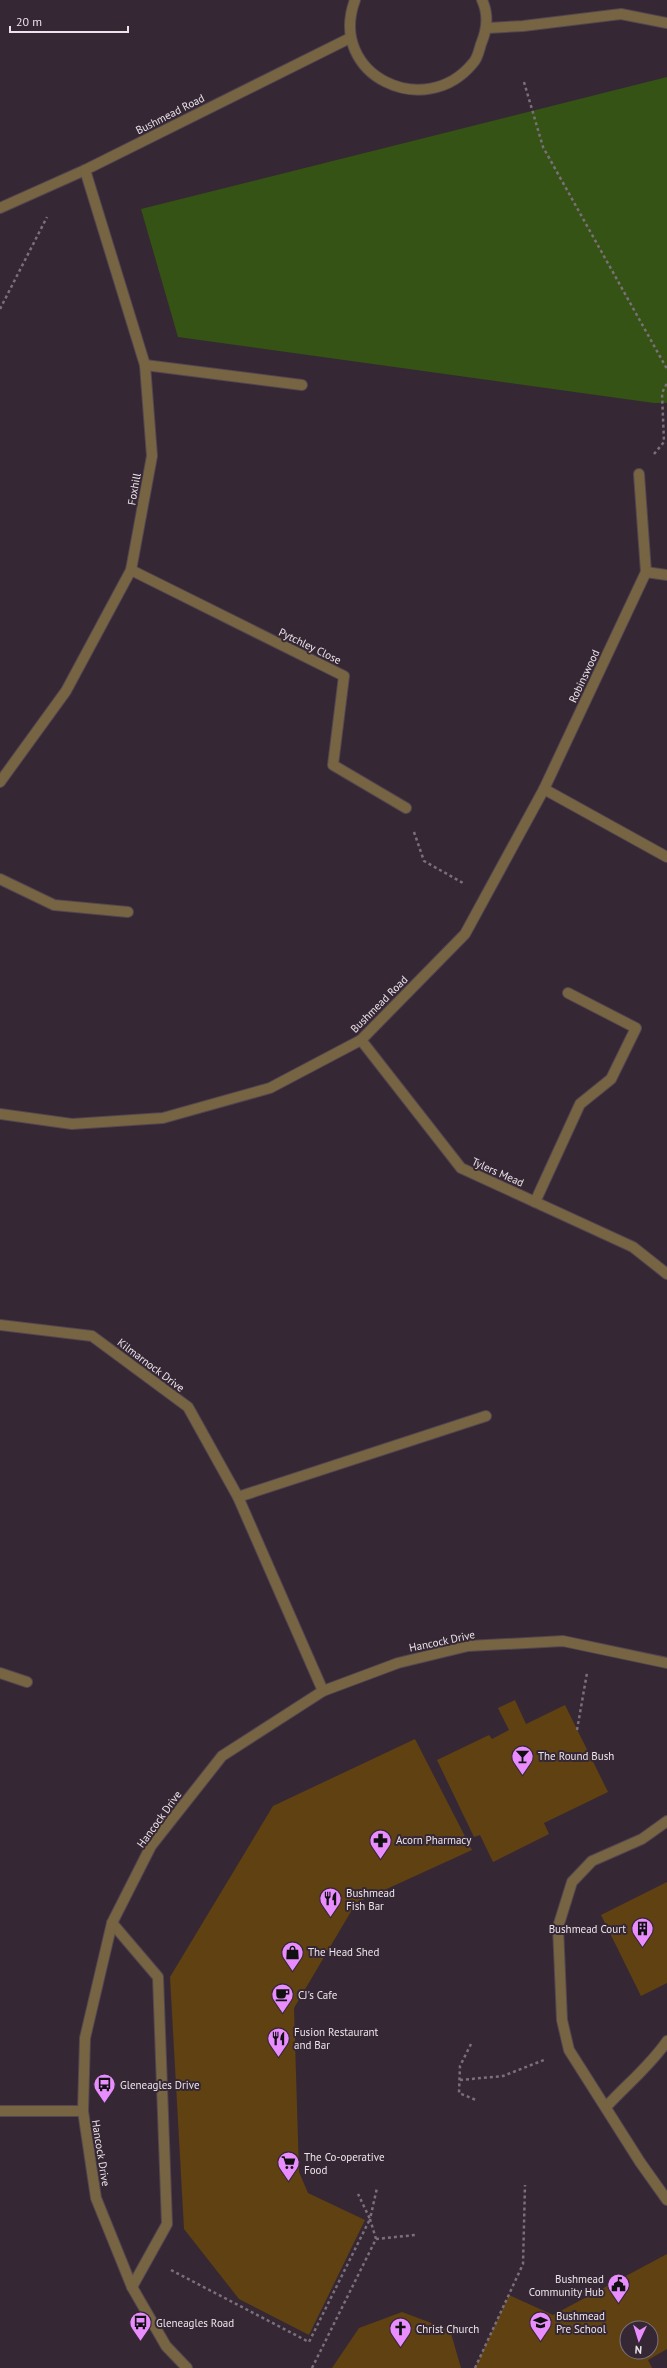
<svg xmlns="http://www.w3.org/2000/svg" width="667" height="2368" font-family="'PT Sans',sans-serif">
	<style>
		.green { fill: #355314 }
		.building { fill: #5f4112; fill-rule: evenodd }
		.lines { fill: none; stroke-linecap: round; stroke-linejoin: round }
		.lane-casing { stroke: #524651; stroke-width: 12 }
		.street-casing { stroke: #524651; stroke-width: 12 }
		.path { stroke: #7b6f7a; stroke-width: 2.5; stroke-dasharray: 3 3; stroke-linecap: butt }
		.lane { stroke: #776442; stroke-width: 10 }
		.street { stroke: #776442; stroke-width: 10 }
		.labels { text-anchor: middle; stroke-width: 4; stroke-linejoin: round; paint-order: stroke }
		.street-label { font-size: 11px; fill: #ece3eb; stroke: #352834 }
		.poi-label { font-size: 11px; fill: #ece3eb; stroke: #352834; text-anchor: start }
	</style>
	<rect width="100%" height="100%" fill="#352834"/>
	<polygon class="green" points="667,77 667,403 654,403 178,337 141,209"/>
	<g class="building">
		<polygon points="515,1700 526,1724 565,1705 608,1792 544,1823 549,1834 493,1862 480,1835 474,1837 437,1760 489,1735 492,1739 509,1730 498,1708"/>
		<polygon points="415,1739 472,1850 356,1903 294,2008 299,2172 308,2193 365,2220 309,2335 239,2299 184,2229 170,1977 273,1806"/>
		<polygon points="667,1882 667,1983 641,1996 601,1915"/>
		<path d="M667,2254v95l-19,11 4,8h-177l34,-73 44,20zM627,2328h24v24h-24z"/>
		<polygon points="402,2312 450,2330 461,2368 332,2368 359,2328"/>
	</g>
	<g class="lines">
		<defs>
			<g id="lane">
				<polyline points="145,365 302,385"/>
				<polyline points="0,879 54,905 128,912"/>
				<polyline points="667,1821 642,1839 592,1861 572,1882 558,1927 562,2020 569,2050 640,2162 667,2200"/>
				<polyline points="112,1923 158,1977 167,2224 132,2287"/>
				<path d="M606,2107c20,-22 44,-41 61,-66"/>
			</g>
			<g id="street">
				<path d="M355,0c-28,75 70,122 118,63 5,-5 6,-13 8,-19 6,-14 8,-29 1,-44"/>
				<polyline points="488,28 523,26 621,14 667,23"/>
				<polyline points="0,208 85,170 350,38"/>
				<polyline points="639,474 646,572"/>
				<polyline points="131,570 344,676 333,765 406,808"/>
				<polyline points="0,782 66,691 131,570 152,456 145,365 85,170"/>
				<polyline points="544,789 646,572 667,575"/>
				<polyline points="361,1040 461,1168 633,1247 667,1274"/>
				<polyline points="0,1114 72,1124 163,1118 270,1088 361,1040 465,934 544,789 667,857"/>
				<polyline points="535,1202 580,1104 611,1079 636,1028 568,993"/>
				<polyline points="0,1325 92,1336 188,1407 238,1497 323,1691"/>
				<polyline points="238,1497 486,1416"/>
				<polyline points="0,1673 27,1682"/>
				<polyline points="0,2111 83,2111"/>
				<polyline points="187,2368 166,2346 132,2287 96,2198 83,2111 85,2038 112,1923 151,1846 222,1756 323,1691 398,1663 468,1646 563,1641 667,1663"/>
			</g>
		</defs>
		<use href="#lane" class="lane-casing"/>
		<use href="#street" class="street-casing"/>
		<g class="path">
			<polyline points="524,82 543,147 667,369"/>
			<polyline points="0,309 47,217"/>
			<polyline points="654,454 664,442 662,393 667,383"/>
			<polyline points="414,832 424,861 463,883"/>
			<polyline points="577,1730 587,1673"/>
			<polyline points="471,2044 460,2066 459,2093 476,2100"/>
			<polyline points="460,2080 503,2076 544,2060"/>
			<polyline points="376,2239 370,2219 377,2188"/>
			<polyline points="171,2270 309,2342 370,2219 358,2194"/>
			<polyline points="312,2368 376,2239 415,2235"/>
			<polyline points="475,2368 523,2264 525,2185"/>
		</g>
		<use href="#lane" class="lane"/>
		<use href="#street" class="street"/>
	</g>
	<defs>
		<symbol id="bar-pin" viewBox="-11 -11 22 30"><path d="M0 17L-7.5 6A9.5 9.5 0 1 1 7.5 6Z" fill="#e98dfe" stroke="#352834"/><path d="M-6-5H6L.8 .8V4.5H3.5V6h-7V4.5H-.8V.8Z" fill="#111"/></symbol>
		<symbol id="pharmacy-pin" viewBox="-11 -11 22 30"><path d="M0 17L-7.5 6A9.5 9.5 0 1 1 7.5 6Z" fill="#e98dfe" stroke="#352834"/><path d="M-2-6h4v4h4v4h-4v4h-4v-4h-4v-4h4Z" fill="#111"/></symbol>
		<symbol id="restaurant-pin" viewBox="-11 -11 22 30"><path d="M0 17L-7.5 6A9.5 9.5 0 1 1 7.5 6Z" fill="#e98dfe" stroke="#352834"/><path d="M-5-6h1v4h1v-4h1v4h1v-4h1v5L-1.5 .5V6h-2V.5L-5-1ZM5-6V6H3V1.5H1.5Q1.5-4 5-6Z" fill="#111"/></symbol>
		<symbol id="building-pin" viewBox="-11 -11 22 30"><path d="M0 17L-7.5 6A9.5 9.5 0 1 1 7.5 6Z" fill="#e98dfe" stroke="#352834"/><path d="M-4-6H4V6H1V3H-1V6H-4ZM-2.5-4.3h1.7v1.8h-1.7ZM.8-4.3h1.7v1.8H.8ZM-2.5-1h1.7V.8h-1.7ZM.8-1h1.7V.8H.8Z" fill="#111"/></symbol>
		<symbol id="shop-pin" viewBox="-11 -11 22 30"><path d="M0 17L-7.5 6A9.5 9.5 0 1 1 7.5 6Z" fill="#e98dfe" stroke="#352834"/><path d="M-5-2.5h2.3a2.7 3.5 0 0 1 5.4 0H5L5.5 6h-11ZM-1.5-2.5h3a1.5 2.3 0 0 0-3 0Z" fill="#111"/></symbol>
		<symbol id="cafe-pin" viewBox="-11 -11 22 30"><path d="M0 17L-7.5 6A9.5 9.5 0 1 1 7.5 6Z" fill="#e98dfe" stroke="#352834"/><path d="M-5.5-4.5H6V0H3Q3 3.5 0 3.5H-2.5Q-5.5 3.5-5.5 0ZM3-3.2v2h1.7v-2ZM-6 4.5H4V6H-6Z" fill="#111"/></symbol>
		<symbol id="bus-pin" viewBox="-11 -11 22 30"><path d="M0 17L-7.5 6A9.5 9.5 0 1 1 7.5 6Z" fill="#e98dfe" stroke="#352834"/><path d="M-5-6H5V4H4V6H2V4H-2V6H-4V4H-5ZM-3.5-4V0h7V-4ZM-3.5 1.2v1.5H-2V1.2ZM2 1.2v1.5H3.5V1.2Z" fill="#111"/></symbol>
		<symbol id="supermarket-pin" viewBox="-11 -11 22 30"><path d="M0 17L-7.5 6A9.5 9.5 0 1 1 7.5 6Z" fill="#e98dfe" stroke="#352834"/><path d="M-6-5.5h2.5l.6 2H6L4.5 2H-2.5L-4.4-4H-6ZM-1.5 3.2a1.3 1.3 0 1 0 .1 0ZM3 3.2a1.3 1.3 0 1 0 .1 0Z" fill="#111"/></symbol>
		<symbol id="civic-pin" viewBox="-11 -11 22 30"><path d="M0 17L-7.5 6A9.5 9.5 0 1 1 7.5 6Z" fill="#e98dfe" stroke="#352834"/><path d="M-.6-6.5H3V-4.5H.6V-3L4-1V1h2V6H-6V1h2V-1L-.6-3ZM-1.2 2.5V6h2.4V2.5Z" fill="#111"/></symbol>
		<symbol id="school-pin" viewBox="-11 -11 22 30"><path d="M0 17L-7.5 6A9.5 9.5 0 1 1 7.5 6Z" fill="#e98dfe" stroke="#352834"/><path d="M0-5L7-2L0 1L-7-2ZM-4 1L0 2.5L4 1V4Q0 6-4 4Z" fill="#111"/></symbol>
		<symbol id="church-pin" viewBox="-11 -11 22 30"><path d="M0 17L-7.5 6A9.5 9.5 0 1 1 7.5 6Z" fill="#e98dfe" stroke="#352834"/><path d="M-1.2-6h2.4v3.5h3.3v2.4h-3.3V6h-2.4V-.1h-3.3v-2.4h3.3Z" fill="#111"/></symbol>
	</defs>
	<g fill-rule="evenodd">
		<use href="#bar-pin" x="510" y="1744" width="25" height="34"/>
		<use href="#pharmacy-pin" x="368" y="1828" width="25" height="34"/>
		<use href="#restaurant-pin" x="318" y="1886" width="25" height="34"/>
		<use href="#building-pin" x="630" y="1916" width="25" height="34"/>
		<use href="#shop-pin" x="280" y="1940" width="25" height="34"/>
		<use href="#cafe-pin" x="270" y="1982" width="25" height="34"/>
		<use href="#restaurant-pin" x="266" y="2026" width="25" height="34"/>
		<use href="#bus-pin" x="92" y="2072" width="25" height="34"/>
		<use href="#supermarket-pin" x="276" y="2150" width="25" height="34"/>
		<use href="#civic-pin" x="606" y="2272" width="25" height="34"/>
		<use href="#school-pin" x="528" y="2310" width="25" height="34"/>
		<use href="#bus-pin" x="128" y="2310" width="25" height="34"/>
		<use href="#church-pin" x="388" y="2316" width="25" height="34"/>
	</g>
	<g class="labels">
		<g class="street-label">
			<text transform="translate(170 114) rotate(-27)" y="4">Bushmead Road</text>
			<text transform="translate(134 489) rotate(-80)" y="4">Foxhill</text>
			<text transform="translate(310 646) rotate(26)" y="4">Pytchley Close</text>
			<text transform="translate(584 676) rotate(-65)" y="4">Robinswood</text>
			<text transform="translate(379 1004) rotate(-45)" y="4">Bushmead Road</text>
			<text transform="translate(498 1172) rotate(24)" y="4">Tylers Mead</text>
			<text transform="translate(151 1365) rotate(37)" y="4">Kilmarnock Drive</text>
			<text transform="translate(442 1641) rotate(-12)" y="4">Hancock Drive</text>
			<text transform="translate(159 1819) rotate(-54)" y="4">Hancock Drive</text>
			<text transform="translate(101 2153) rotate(81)" y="4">Hancock Drive</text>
		</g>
		<g class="poi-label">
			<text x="538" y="1760">The Round Bush</text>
			<text x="396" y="1844">Acorn Pharmacy</text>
			<text x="346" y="1897">Bushmead<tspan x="346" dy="13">Fish Bar</tspan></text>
			<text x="626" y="1933" text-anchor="end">Bushmead Court</text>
			<text x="308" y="1956">The Head Shed</text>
			<text x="298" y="1999">CJ's Cafe</text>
			<text x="294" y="2036">Fusion Restaurant<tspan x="294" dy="13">and Bar</tspan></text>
			<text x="120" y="2089">Gleneagles Drive</text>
			<text x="304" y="2161">The Co-operative<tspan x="304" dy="13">Food</tspan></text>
			<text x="604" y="2283" text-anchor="end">Bushmead<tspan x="604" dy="13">Community Hub</tspan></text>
			<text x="556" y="2320">Bushmead<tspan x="556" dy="13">Pre School</tspan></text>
			<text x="156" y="2327">Gleneagles Road</text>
			<text x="416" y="2333">Christ Church</text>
		</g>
	</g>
	<g transform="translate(639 2340) rotate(184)"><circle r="19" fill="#352834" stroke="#7e737d"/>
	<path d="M0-3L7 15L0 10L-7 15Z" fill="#e98dfe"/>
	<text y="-6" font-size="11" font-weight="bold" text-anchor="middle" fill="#ece3eb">N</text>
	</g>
	<path d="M10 26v6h118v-6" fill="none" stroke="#ece3eb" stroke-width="2"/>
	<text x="16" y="26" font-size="12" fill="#ece3eb" stroke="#352834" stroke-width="3" paint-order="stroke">20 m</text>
</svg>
